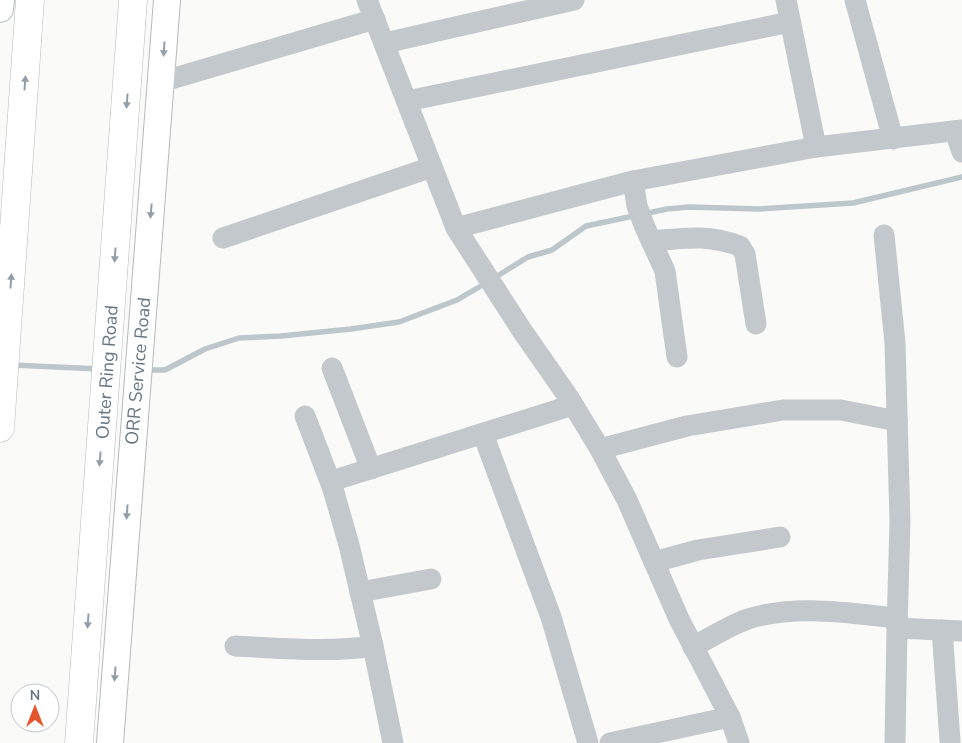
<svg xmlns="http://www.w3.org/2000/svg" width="962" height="743" font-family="'Nunito Sans',sans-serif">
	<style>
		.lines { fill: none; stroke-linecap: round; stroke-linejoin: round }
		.stream { stroke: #bbc7cb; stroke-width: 5.5 }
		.major-casing { stroke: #b5babe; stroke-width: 28 }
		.highway-casing { stroke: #b4b9bd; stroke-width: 29 }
		.minor { stroke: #c3c8cc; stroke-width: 21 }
		.major { stroke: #fff; stroke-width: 26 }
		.highway { stroke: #fff; stroke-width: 28 }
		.oneway { fill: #939fa8 }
		.labels { text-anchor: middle; stroke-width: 5; stroke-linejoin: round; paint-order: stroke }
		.street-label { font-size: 18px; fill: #657683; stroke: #fff }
	</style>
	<rect width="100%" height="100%" fill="#fafaf8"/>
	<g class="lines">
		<g class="stream">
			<polyline points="494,278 528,257 552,250 586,226 667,209 689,207 759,209 853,203 962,177"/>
			<polyline points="12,365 100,369"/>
			<polyline points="144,370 165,370 205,349 239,338 281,336 351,329 399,322 457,300 486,283"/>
		</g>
		<defs>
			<g id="major">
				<polyline points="0,9 1,0"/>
				<polyline points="110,743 167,0"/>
			</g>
			<g id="highway">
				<polyline points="0,428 30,0"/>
				<polyline points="79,743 133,0"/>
			</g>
		</defs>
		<use href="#major" class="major-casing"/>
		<use href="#highway" class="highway-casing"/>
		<g class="minor">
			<polyline points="367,0 456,228 633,181 816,147 962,130"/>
			<polyline points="786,0 816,147"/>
			<polyline points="855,0 893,139"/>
			<polyline points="385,43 574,0"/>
			<polyline points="161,82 375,19"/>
			<polyline points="407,101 790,22"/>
			<polyline points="955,131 962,152"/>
			<polyline points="633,181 637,206 644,225 665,271 677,357"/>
			<polyline points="456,228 521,329 569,398 600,449 627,500 679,619 730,717 739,743"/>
			<polyline points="884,235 895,343 900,522 897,628 895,743"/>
			<polyline points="223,238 432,167"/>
			<path d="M651,241c34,-3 56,-7 89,5l5,8 11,70"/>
			<polyline points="332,368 371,469"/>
			<polyline points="305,416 333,489"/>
			<polyline points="483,434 551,617 588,743"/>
			<polyline points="600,449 687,426 783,410 841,410 897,421"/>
			<polyline points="654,562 698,550 780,537"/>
			<polyline points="360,592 431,579"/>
			<polyline points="897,628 962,631"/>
			<polyline points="942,630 950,741"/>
			<path d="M235,646c46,2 93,7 138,0"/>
			<path d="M693,647c17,-9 37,-22 55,-28 48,-15 100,-6 149,-1"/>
			<polyline points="393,743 373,646 349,545 333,489 334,483 338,479 573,405"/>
			<polyline points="610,743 730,717"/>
		</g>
		<use href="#major" class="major"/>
		<use href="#highway" class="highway"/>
	</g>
	<defs><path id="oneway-solid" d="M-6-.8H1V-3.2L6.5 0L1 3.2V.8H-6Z" transform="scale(1.25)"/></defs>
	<g class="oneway">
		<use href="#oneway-solid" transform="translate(164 49) rotate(94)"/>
		<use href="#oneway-solid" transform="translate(25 83) rotate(-86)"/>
		<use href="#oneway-solid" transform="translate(127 101) rotate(94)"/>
		<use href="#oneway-solid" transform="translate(151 211) rotate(95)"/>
		<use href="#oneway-solid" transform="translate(115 255) rotate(94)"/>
		<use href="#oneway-solid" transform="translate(11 281) rotate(-86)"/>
		<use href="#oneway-solid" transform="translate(100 459) rotate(94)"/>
		<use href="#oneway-solid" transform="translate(127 512) rotate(94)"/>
		<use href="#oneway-solid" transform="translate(88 621) rotate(94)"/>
		<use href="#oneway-solid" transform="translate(115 674) rotate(94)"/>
	</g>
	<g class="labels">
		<g class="street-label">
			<text transform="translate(138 371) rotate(-85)" y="6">ORR Service Road</text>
			<text transform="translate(107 372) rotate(-86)" y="6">Outer Ring Road</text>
		</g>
	</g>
	<g transform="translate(35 708)"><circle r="24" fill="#ffffff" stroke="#c1c8cd"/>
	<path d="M0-4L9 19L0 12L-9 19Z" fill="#e4572e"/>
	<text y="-8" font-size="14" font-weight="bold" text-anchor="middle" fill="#657683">N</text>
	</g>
</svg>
